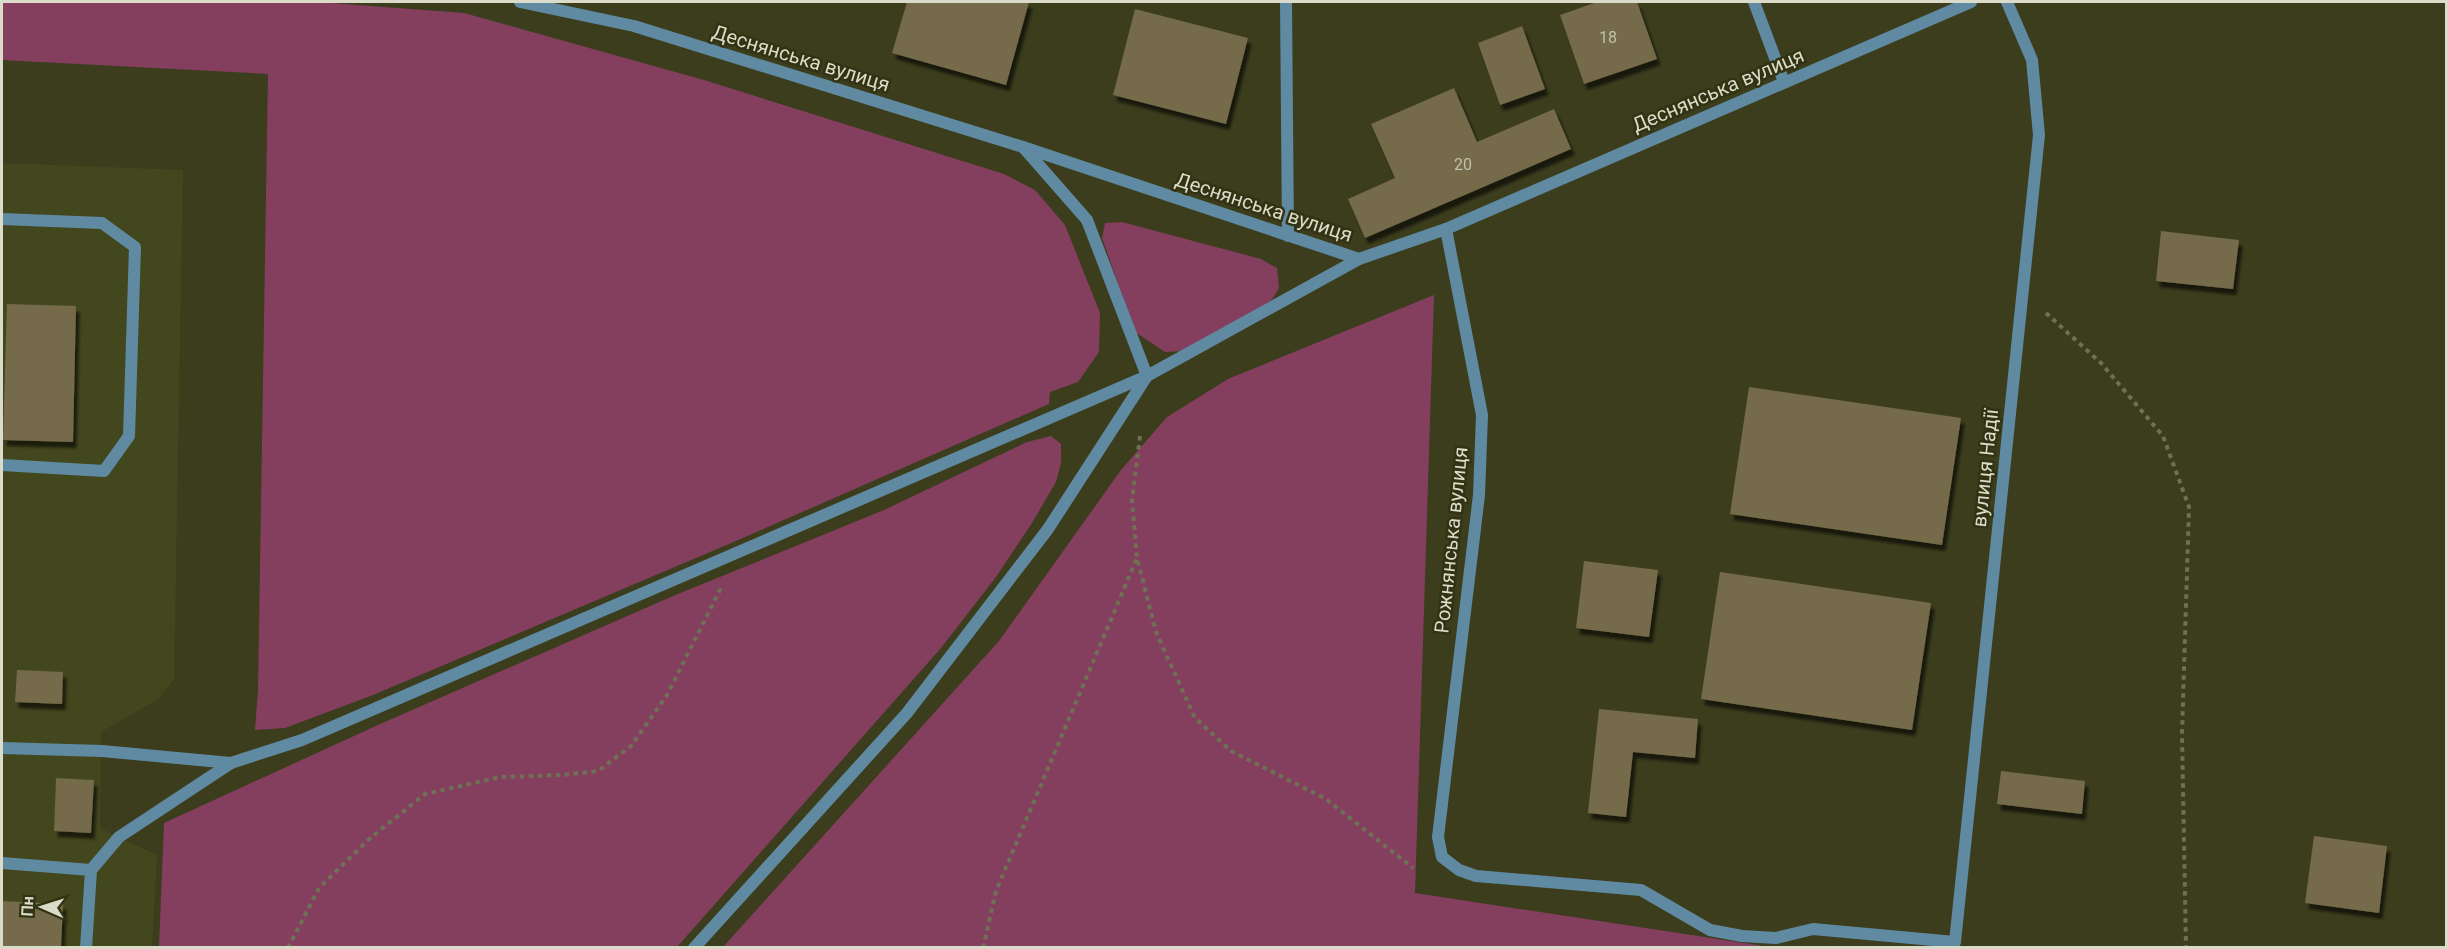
<svg xmlns="http://www.w3.org/2000/svg" width="2448" height="949" font-family="Roboto,sans-serif">
	<style>
		.built { fill: #43471e }
		.green { fill: #843f5f }
		.building { fill: #746a48; filter: url(#shadow) }
		.lines { fill: none; stroke-linecap: round; stroke-linejoin: round }
		.path { stroke: #6f7155; stroke-width: 4; stroke-dasharray: 4.5 4.5; stroke-linecap: butt }
		.service { stroke: #608aa1; stroke-width: 12 }
		.minor { stroke: #608aa1; stroke-width: 12 }
		.labels { text-anchor: middle; stroke-width: 5; stroke-linejoin: round; paint-order: stroke }
		.number-label { font-size: 16px; fill: #c0c0a9 }
		.street-label { font-size: 20px; fill: #dadcc9; stroke: #313313 }
	</style>
	<defs>
		<filter id="shadow"><feDropShadow dx="3.5" dy="6" stdDeviation="1.5" flood-color="#0009"/></filter>
	</defs>
	<rect width="100%" height="100%" fill="#3b3d1d"/>
	<polygon class="built" points="2,163 183,170 174,679 158,699 101,732 100,828 157,855 152,947 2,948"/>
	<g class="green">
		<polygon points="2,2 318,2 464,13 704,80 1004,174 1035,190 1065,225 1100,313 1099,352 1078,382 1050,392 1049,404 736,541 373,695 285,728 255,730 258,690 268,74 2,60"/>
		<polygon points="1122,222 1261,259 1277,268 1279,288 1271,301 1184,351 1165,352 1135,332 1102,238 1105,223"/>
		<polygon points="1434,295 1415,893 1770,947 723,947 999,641 1121,470 1167,417 1228,379"/>
		<polygon points="1051,436 1061,444 1061,463 1056,482 1032,523 996,577 941,648 677,947 159,947 164,823 378,725 673,596 884,510 1027,442"/>
	</g>
	<g class="building">
		<polygon points="907,2 1029,2 1006,85 892,53"/>
		<polygon points="1597,2 1637,2 1657,59 1584,84 1560,15"/>
		<polygon points="1135,9 1248,38 1226,124 1113,95"/>
		<polygon points="1522,26 1545,89 1500,105 1478,43"/>
		<polygon points="1454,88 1477,142 1554,109 1571,149 1365,238 1348,199 1395,178 1371,124"/>
		<polygon points="2161,231 2239,240 2233,289 2156,281"/>
		<polygon points="7,304 76,306 73,442 3,440"/>
		<polygon points="1749,387 1961,418 1942,545 1730,514"/>
		<polygon points="1584,561 1658,570 1649,637 1576,628"/>
		<polygon points="1720,572 1931,603 1912,730 1701,699"/>
		<polygon points="17,670 63,672 62,704 15,702"/>
		<polygon points="1599,709 1698,719 1695,758 1633,752 1626,817 1588,813"/>
		<polygon points="2001,771 2085,781 2082,814 1997,804"/>
		<polygon points="56,778 94,780 91,833 54,831"/>
		<polygon points="2314,836 2387,846 2379,913 2305,903"/>
		<polygon points="2,901 63,904 61,948 2,948"/>
	</g>
	<g class="lines">
		<g class="path">
			<polyline points="2046,313 2101,363 2163,436 2189,507 2182,734 2186,948"/>
			<polyline points="1140,436 1132,501 1137,558 1156,632 1195,718 1231,751 1326,799 1413,868"/>
			<polyline points="288,948 319,888 368,840 425,794 501,777 562,775 598,771 631,746 667,695 721,588"/>
			<polyline points="983,948 996,891 1137,558"/>
		</g>
		<g class="service">
			<polyline points="1286,2 1288,236"/>
			<polyline points="2,219 102,223 135,247 129,436 104,471 2,465"/>
			<polyline points="2,748 102,751 231,763 302,740 1147,376 1087,220 1023,147"/>
			<polyline points="2,863 91,870"/>
			<polyline points="86,948 91,870 119,837 231,763"/>
		</g>
		<g class="minor">
			<polyline points="520,2 634,26 1023,147 1359,259 1446,229 1971,2"/>
			<polyline points="1754,2 1784,82"/>
			<polyline points="1446,229 1482,415 1479,495 1438,837 1442,857 1459,870 1476,876 1641,890 1710,930 1742,936 1776,938 1813,929 1955,942 2039,135 2032,60 2007,2"/>
			<polyline points="694,948 907,713 1048,529 1147,376 1359,259"/>
		</g>
	</g>
	<g class="labels">
		<g class="number-label">
			<text x="1608" y="43">18</text>
			<text x="1463" y="170">20</text>
		</g>
		<g class="street-label">
			<text transform="translate(801 58) rotate(17)" y="7">Деснянська вулиця</text>
			<text transform="translate(1718 90) rotate(-23)" y="7">Деснянська вулиця</text>
			<text transform="translate(1264 207) rotate(18)" y="7">Деснянська вулиця</text>
			<text transform="translate(1985 468) rotate(-84)" y="7">вулиця Надії</text>
			<text transform="translate(1451 540) rotate(-84)" y="7">Рожнянська вулиця</text>
		</g>
	</g>
	<rect width="2448" height="949" fill="none" stroke="#dadcc9" stroke-width="6"/>
	<g transform="translate(42 907) rotate(273)" stroke="#313313" stroke-width="4.5" paint-order="stroke">
	<path d="M0-4.5L10 22L0 15L-10 22Z" fill="#dadcc9"/>
	<text y="-9" font-size="16" font-weight="bold" text-anchor="middle" fill="#dadcc9">Пн</text>
	</g>
</svg>
